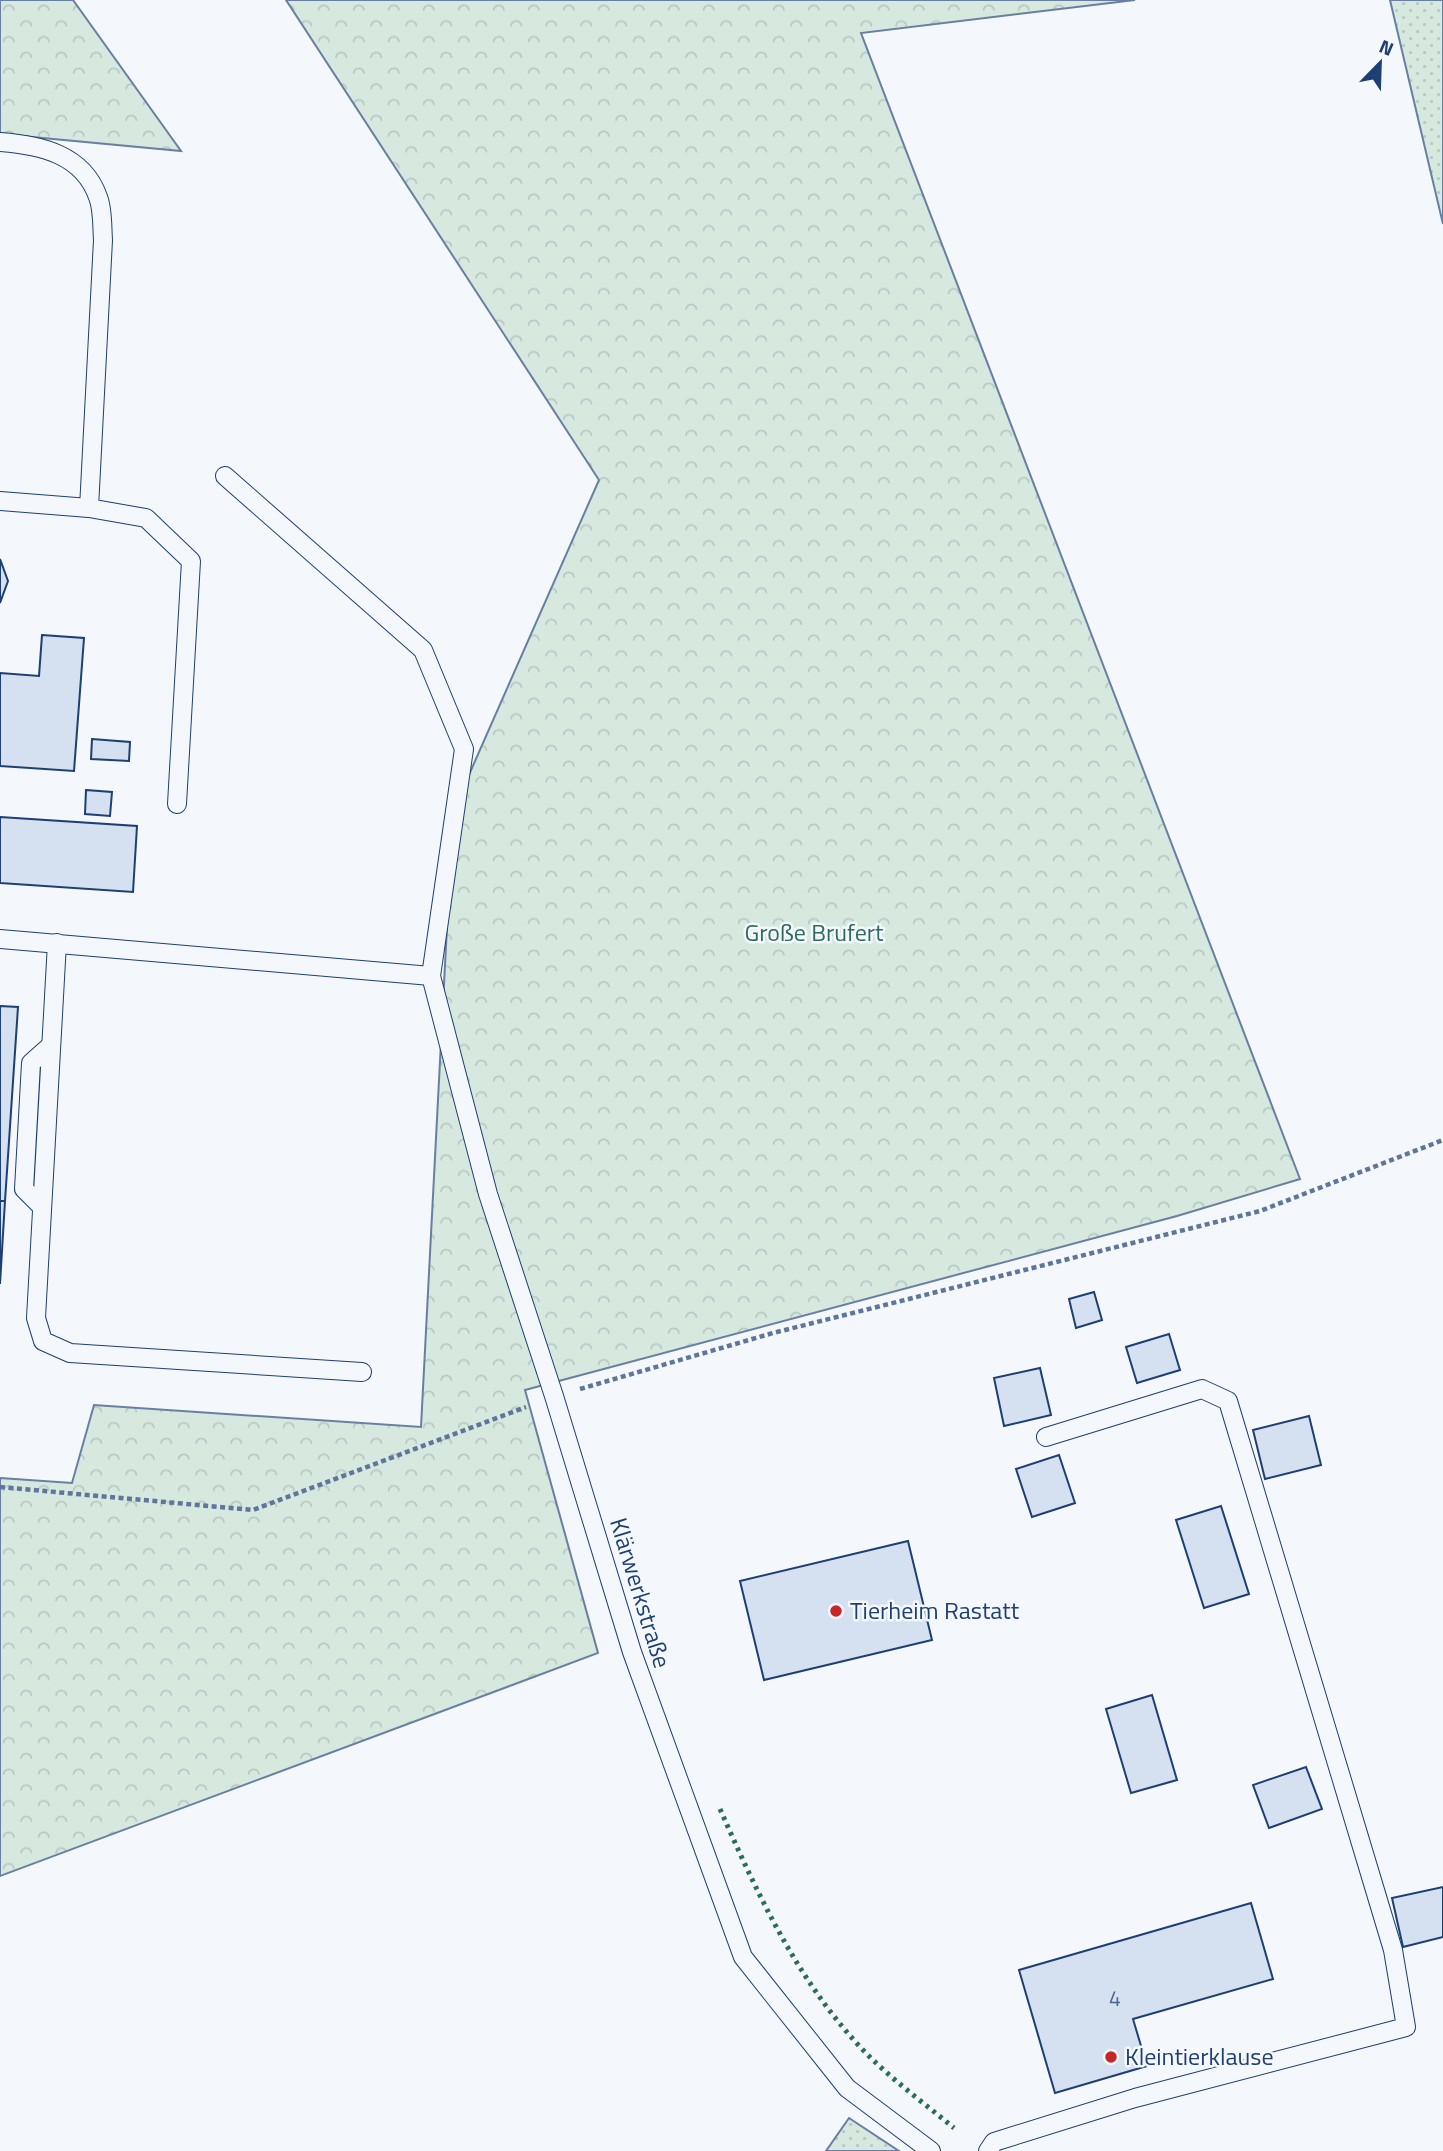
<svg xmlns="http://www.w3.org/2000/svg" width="1443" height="2151" font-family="'Titillium Web',sans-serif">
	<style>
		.grass { fill: url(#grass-dots); stroke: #687fa3; stroke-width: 2 }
		.forest { fill: url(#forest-crowns); stroke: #687fa3; stroke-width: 2 }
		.building { fill: #d5e0f0; stroke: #1d3f73; stroke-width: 2 }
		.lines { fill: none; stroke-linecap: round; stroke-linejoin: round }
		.service-casing { stroke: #1d3f73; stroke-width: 20 }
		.path { stroke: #5e769c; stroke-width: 4.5; stroke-dasharray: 5 3.5; stroke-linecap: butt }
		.service { stroke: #f4f7fb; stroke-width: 18 }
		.hedge { stroke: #2c6c60; stroke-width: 5; stroke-dasharray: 3.5 5; stroke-linecap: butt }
		.poi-dot { fill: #c62828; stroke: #f4f7fb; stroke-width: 2.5 }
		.labels { text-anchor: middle; stroke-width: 5; stroke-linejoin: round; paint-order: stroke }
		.number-label { font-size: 21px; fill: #4b6792 }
		.park-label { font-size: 24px; fill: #2c6c60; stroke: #f4f7fb }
		.street-label { font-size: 24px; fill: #1d3f73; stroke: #f4f7fb }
		.poi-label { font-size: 24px; fill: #1d3f73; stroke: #f4f7fb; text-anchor: start }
	</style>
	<defs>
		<pattern id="grass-dots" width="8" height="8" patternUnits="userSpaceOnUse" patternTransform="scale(1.75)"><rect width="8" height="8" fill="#d7e8df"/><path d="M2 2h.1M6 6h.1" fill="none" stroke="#b8c8c3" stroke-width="1.8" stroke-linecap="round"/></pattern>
		<pattern id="forest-crowns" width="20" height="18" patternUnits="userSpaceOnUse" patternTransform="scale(1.75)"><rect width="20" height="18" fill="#d7e8df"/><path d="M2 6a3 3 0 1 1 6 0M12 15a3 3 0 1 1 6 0" fill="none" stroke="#b8c8c3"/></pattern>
	</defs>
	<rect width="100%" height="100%" fill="#f4f7fb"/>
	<g class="grass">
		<polygon points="1390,0 1443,0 1443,224"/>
		<polygon points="849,2118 899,2151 826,2151"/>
	</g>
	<g class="forest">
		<polygon points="0,0 73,0 181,151 0,134"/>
		<polygon points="286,0 1135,0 861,33 1300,1179 1177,1216 525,1390 598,1653 0,1876 0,1478 72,1483 94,1405 421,1427 453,811 599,480"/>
	</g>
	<g class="building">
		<polygon points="0,559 8,581 0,603"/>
		<polygon points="42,635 84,638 74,771 0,766 0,673 39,676"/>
		<polygon points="92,739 130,742 129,761 91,759"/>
		<polygon points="86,790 112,792 110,816 85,814"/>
		<polygon points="0,817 137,826 133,892 0,883"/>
		<polygon points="0,1006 18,1007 5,1201 0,1201"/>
		<polygon points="0,1201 5,1201 0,1284"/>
		<polygon points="1094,1292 1102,1320 1076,1328 1069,1299"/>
		<polygon points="1169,1334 1180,1370 1137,1383 1126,1347"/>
		<polygon points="1040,1368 1051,1415 1004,1426 994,1378"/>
		<polygon points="1309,1416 1321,1465 1265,1479 1253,1430"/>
		<polygon points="1059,1455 1075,1503 1032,1517 1016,1469"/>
		<polygon points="1221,1506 1249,1594 1204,1608 1176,1520"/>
		<polygon points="908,1541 932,1640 764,1680 740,1581"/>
		<polygon points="1152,1695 1177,1780 1131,1793 1106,1709"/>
		<polygon points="1306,1767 1322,1809 1269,1828 1253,1785"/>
		<polygon points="1443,1887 1443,1937 1403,1947 1392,1898"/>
		<polygon points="1251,1903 1273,1979 1133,2019 1147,2066 1055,2093 1019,1970"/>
	</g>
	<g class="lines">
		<defs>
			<g id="service">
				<path d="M0,142c40,3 83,12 98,55 5,12 4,30 5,43l-14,268 57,10 45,43 -14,243"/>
				<polyline points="225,476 423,650 464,749 431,976 488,1194 554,1396 632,1652 743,1957 847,2088 931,2151"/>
				<polyline points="0,501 89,508"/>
				<polyline points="0,939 431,976"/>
				<polyline points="57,943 36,1318 43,1341 70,1353 362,1372"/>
				<polyline points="41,1206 24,1189 31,1063 49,1047"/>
				<polyline points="988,2151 994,2142 1135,2098 1406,2027 1393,1950 1228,1401 1202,1389 1046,1437"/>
			</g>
		</defs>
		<use href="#service" class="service-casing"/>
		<g class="path">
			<polyline points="580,1389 773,1333 1260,1211 1443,1140"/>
			<polyline points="0,1487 253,1510 526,1407"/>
		</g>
		<use href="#service" class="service"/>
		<path class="hedge" d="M720,1809c38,86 78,173 144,242 27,28 60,52 90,77"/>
	</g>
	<g class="poi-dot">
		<circle cx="836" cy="1611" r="7"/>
		<circle cx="1111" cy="2057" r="7"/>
	</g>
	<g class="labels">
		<g class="number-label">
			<text x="1115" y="2006">4</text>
		</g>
		<g class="park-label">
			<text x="814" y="941">Große Brufert</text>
		</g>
		<g class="street-label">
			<text transform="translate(640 1593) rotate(73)" y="8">Klärwerkstraße</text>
		</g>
		<g class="poi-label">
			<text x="850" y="1619">Tierheim Rastatt</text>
			<text x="1125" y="2065">Kleintierklause</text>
		</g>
	</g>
	<g transform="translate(1380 63) rotate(23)" stroke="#f4f7fb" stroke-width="5" paint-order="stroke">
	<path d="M0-5L12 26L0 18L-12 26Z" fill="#1d3f73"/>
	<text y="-10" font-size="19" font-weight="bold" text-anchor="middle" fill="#1d3f73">N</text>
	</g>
</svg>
